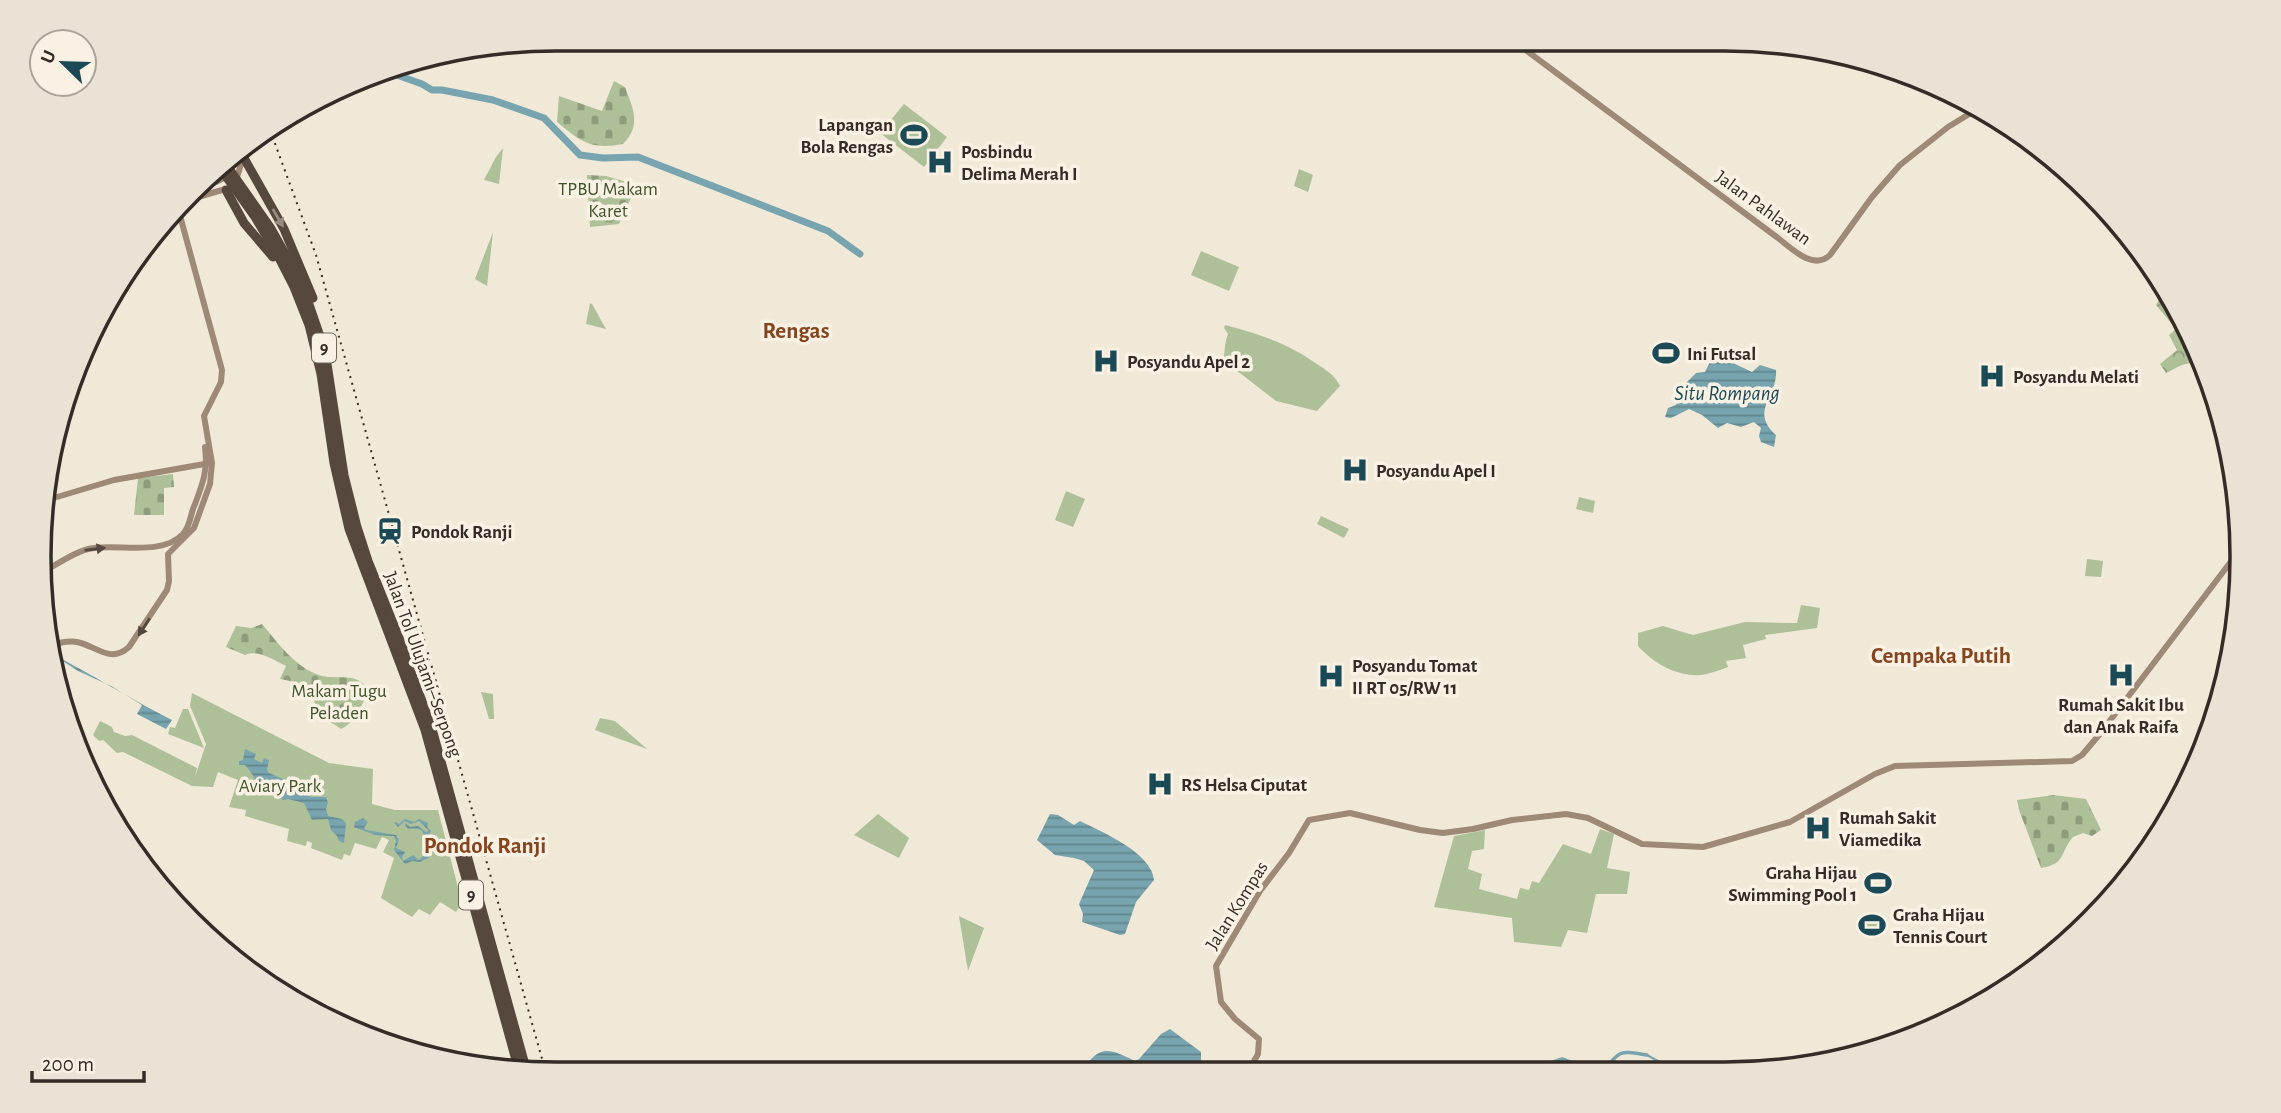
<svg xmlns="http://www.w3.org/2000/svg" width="2281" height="1113" font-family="'Alegreya Sans',sans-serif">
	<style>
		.green { fill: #adc098 }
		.forest { fill: url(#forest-crowns) }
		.cemetery { fill: url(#cemetery-stones) }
		.water { fill: url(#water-rules) }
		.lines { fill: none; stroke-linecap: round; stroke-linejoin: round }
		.stream { stroke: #77a4ae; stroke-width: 2 }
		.canal { stroke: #77a4ae; stroke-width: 3.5 }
		.river { stroke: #77a4ae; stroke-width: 7 }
		.secondary { stroke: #9d8976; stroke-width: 6 }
		.motorway { stroke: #56483d; stroke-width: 9 }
		.rail { stroke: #342c26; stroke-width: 2; stroke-dasharray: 2 5; stroke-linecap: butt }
		.oneway { fill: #978c80 }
		.oneway2 { fill: #54483e }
		.labels { text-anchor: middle; stroke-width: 7; stroke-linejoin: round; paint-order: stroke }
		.shield { fill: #f9f2e4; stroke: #6f675f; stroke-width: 2 }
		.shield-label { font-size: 18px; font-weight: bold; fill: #342c26 }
		.poi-label { font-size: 19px; font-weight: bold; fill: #342c26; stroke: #f9f2e4; text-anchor: start }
		.park-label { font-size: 19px; fill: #3e532a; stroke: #f9f2e4 }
		.street-label { font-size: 19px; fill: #342c26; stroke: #f9f2e4 }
		.water-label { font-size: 21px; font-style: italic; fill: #1b4a56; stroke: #f9f2e4 }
		.quarter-label { font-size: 23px; font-weight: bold; fill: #84451f; stroke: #f9f2e4 }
		.rim { fill: none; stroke: #342c26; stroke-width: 3.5 }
	</style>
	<defs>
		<pattern id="forest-crowns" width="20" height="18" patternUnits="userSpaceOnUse" patternTransform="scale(1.75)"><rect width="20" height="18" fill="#adc098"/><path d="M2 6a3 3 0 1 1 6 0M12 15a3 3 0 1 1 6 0" fill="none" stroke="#8e9c7c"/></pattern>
		<pattern id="cemetery-stones" width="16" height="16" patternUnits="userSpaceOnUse" patternTransform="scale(1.75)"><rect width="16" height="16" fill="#adc098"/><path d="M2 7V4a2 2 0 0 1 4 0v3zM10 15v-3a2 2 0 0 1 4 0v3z" fill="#8e9c7c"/></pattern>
		<pattern id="water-rules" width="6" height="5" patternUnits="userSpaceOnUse" patternTransform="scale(1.75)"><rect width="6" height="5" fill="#77a4ae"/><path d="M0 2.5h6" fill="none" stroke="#62868d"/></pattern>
	</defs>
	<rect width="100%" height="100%" fill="#f1e9d8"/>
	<g class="green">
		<polygon points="904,104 947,137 924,167 880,133"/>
		<polygon points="503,148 499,184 484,180 496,157"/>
		<polygon points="1299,169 1313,175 1308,192 1294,186"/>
		<polygon points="493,232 487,286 475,279"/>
		<polygon points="1201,251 1239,267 1229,291 1191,275"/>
		<polygon points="590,303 592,304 606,329 586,324"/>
		<path d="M1225,325c36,10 61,17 92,39 10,7 18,11 23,22l-23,25 -41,-10 -36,-28 -17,-9c2,-10 1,-21 5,-30l-4,-6z"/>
		<polygon points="1066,491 1085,499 1073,527 1055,520"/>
		<polygon points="1579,497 1595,501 1593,513 1576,509"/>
		<polygon points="1321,516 1349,529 1344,538 1317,524"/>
		<polygon points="2087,559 2103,561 2101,577 2085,576"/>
		<path d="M1801,605l19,3 -3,20 -52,7 1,4 -23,6 3,13 -20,3 2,6c-9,3 -18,7 -27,8 -24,2 -48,-12 -63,-29v-13l25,-7 30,9 52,-13 52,1z"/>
		<polygon points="481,692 493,694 494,719 489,719"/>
		<polygon points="192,693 329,763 373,769 372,804 395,810 438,810 462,903 456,912 440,902 430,915 419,909 412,917 381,898 394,858 383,852 389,840 382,837 376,849 355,843 350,856 344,854 342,860 311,848 312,843 307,841 306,846 287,841 289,829 245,816 246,810 229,807 238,780 218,772 213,787 192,786 123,752 117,753 103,740 99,741 93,735 100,721 112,727 114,732 125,736 132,735 197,768 195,777 206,744 190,706"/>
		<polygon points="183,709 188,709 204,748 168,734 170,727 175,728"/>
		<polygon points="600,718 615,721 647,749 595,730"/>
		<polygon points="878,814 909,838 899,858 854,835"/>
		<polygon points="1600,829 1614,834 1607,868 1630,872 1627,894 1596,894 1587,933 1568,930 1561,947 1514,942 1512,918 1434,907 1454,836 1485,830 1484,849 1472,851 1468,869 1482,874 1479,889 1517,899 1520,888 1529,890 1532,881 1539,883 1563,844 1591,854"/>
		<polygon points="1867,913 1885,920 1877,938 1859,931"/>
		<polygon points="959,916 984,928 968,971"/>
	</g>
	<polygon class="forest" points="2164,290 2167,291 2204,360 2182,365 2166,373 2160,364 2177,350 2169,335 2176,329 2156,305"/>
	<g class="cemetery">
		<path d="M614,81l11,6c8,22 17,38 -2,57 -32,6 -42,-2 -66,-22l2,-26 43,15z"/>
		<polygon points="587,175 606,176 637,185 619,224 590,227"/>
		<polygon points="173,474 174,487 164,488 164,515 134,515 138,478"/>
		<path d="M262,624c16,19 33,43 57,51 16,6 40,-5 49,16 -7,16 -11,30 -27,38l-16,-11 -9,-10 -4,-16 -17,-10 -15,-3 6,-13c-13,-6 -28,-17 -41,-11l-19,-8 10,-21 15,2z"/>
		<path d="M2054,795l32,4 15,31 -9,6 -9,-3 -10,4c-14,17 -7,27 -32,31l-22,-58 -2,-10z"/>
	</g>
	<g class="water">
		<path d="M1714,354l38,18 8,-7 16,5c2,27 -27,40 0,65l-2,12 -13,-5 -2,-6 2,-8 -7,-6 -13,5 -14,-4 -9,5 -16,-13 -13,-6 -18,9 -6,-1 3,-9 8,-3 8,-20 12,-12 9,-1z"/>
		<path d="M52,654c41,21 80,46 120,66l-6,9 -29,-15 5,-9 -31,-19 -33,-15z"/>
		<path d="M245,749l11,5 -2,5 8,4 2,-5 5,2 -2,10 2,3 23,10 19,14h15l2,6 -2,6 2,7 14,3 4,4 -2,20 -5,-2 -2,-5 -6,-6 -3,-11 -16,1 -8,-17 -16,-4 -5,1 -9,-12 -14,-3c-6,-6 -8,-13 -15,-20h-6v-4l4,-1z"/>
		<path d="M1050,814l8,1 16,10 6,-4c22,11 72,32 74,59l-18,22 -11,32 -5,1 -38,-13 1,-8 -4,-10 15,-34 -10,-9 -10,-3 -19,-3 -18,-15z"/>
		<polygon points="363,818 368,822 364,828 366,830 396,835 399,840 396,848 405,852 402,857 403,861 413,855 419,860 426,853 430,853 430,857 420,862 412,861 405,864 394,850 396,841 394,836 375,835 354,827 355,822"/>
		<path d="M405,819l9,3 5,-3 9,4 -1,4 4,4 -2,4 3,2 -7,1 4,3 -2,2h-2l-3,-5 2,-3c-2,-8 -8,-6 -16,-6l-3,-4v-2l5,4 8,-1 9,7 1,-3 -9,-9 -8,3 -6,-3 -7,6 -4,-4 1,-1 4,2z"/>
		<path d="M1170,1029l31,23v10l-6,10 -114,1c18,-29 27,-25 54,-12l4,-2 22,-25z"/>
	</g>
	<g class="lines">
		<polyline class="stream" points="1647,1055 1667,1066 1668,1070"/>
		<g class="canal">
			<polyline points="1528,1071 1562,1059 1596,1071"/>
			<path d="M1604,1071c16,-22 17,-20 43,-16"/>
		</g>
		<polyline class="river" points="383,70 422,84 432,90 442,90 493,100 544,118 580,155 603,158 638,157 828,231 860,254"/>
		<g class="secondary">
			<path d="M1511,39l267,199c14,11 36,33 52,17l42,-58 28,-32 48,-38 31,-19"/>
			<polyline points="236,180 248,142"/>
			<path d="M202,187c23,-8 29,-9 33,-35"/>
			<polyline points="191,199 229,188"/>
			<polyline points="47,500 114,480 210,463"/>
			<path d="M45,571c14,-8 32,-21 49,-23 26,-4 68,8 89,-14 8,-9 7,-20 12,-30 8,-21 13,-34 10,-57"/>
			<path d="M49,644c9,0 19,-4 28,-2 20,4 33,22 52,5l38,-57 2,-9 -1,-27 26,-26 16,-44 2,-21 -8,-47 17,-34 1,-12 -43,-158"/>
			<polyline points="1248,1072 1258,1054 1259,1039 1235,1019 1221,1002 1216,966 1260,891 1289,853 1309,820 1350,813 1420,830 1443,833 1473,829 1512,820 1566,814 1588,818 1642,844 1703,847 1790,822 1875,774 1895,766 2072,761 2082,755 2099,735 2242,547"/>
		</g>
		<g class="motorway">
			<polyline points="244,158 284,229 313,298"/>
			<polyline points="225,163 270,227 287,257 303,287 325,351 344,475 357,527 368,561 401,643 432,729 527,1072"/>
			<polyline points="220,168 255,217 277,254 294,287 309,325 321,374 334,463 349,529 425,730 519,1071"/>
			<polyline points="226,190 244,223 273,257"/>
		</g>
		<polyline class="rail" points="270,130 316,255 546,1073"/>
	</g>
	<defs><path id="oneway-solid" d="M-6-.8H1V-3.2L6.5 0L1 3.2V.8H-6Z" transform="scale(1.75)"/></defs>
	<use class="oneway" href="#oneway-solid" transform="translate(278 218) rotate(60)"/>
	<g class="oneway2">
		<use href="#oneway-solid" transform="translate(95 549) rotate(-8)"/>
		<use href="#oneway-solid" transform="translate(144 627) rotate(123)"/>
	</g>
	<defs>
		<symbol id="stadium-bare" viewBox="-9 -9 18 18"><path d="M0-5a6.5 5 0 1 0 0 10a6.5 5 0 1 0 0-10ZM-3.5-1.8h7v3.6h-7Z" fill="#1b4a56" stroke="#f9f2e4" stroke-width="2.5" paint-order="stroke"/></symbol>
		<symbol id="hospital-bare" viewBox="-9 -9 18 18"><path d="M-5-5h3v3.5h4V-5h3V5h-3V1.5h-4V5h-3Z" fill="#1b4a56" stroke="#f9f2e4" stroke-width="2.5" paint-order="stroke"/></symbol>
		<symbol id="station-bare" viewBox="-9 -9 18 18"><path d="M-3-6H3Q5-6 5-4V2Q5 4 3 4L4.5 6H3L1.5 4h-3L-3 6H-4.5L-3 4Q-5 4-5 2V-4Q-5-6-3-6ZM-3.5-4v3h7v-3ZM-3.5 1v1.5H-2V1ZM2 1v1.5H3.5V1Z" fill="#1b4a56" stroke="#f9f2e4" stroke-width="2.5" paint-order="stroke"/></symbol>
	</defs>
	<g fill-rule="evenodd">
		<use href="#stadium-bare" x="895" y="116" width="38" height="38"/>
		<use href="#hospital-bare" x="921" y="143" width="38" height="38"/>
		<use href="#stadium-bare" x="1647" y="334" width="38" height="38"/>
		<use href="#hospital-bare" x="1087" y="342" width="38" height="38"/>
		<use href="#hospital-bare" x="1973" y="357" width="38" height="38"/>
		<use href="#hospital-bare" x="1336" y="451" width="38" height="38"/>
		<use href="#station-bare" x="371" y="512" width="38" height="38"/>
		<use href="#hospital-bare" x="2102" y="656" width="38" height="38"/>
		<use href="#hospital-bare" x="1312" y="657" width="38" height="38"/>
		<use href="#hospital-bare" x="1141" y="765" width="38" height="38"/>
		<use href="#hospital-bare" x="1799" y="809" width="38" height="38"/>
		<use href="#stadium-bare" x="1859" y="864" width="38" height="38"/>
		<use href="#stadium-bare" x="1853" y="906" width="38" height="38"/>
	</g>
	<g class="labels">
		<g class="shield">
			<rect x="312" y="333.5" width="24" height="29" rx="5"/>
			<rect x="459" y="880.5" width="24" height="29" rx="5"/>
		</g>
		<g class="shield-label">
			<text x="324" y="354">9</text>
			<text x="471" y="901">9</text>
		</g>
		<g class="poi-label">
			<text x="893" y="131" text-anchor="end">Lapangan<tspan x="893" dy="22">Bola Rengas</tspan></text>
			<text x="961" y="158">Posbindu<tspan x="961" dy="22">Delima Merah I</tspan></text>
			<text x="1687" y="360">Ini Futsal</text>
			<text x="1127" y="368">Posyandu Apel 2</text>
			<text x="2013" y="383">Posyandu Melati</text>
			<text x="1376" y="477">Posyandu Apel I</text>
			<text x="411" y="538">Pondok Ranji</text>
			<text x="1352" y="672">Posyandu Tomat<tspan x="1352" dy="22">II RT 05/RW 11</tspan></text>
			<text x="2121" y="711" text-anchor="middle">Rumah Sakit Ibu<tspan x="2121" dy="22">dan Anak Raifa</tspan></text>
			<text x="1181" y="791">RS Helsa Ciputat</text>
			<text x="1839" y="824">Rumah Sakit<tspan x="1839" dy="22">Viamedika</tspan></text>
			<text x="1857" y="879" text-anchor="end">Graha Hijau<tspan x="1857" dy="22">Swimming Pool 1</tspan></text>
			<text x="1893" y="921">Graha Hijau<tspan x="1893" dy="22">Tennis Court</tspan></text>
		</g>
		<g class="park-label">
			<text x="608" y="195">TPBU Makam<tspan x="608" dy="22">Karet</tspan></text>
			<text x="339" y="697">Makam Tugu<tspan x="339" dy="22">Peladen</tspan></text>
			<text x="280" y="792">Aviary Park</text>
		</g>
		<g class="street-label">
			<text transform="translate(1764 207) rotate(36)" y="7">Jalan Pahlawan</text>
			<text transform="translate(424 664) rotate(70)" y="7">Jalan Tol Ulujami–Serpong</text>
			<text transform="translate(1236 905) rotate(-58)" y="7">Jalan Kompas</text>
		</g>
		<g class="water-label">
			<text x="1727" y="400">Situ Rompang</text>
		</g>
		<g class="quarter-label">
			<text x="796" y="338">Rengas</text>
			<text x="1941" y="663">Cempaka Putih</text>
			<text x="485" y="853">Pondok Ranji</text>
		</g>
	</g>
	<path d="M0 0H2281V1113H0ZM556 51H1725A505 505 0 0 1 2230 556V557A505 505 0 0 1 1725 1062H556A505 505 0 0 1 51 557V556A505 505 0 0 1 556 51Z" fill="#e9e2d5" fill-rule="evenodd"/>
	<path class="rim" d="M556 51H1725A505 505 0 0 1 2230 556V557A505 505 0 0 1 1725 1062H556A505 505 0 0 1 51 557V556A505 505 0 0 1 556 51Z"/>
	<g transform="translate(63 63) rotate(293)"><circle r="33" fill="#f9f2e4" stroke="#aaa398" stroke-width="2"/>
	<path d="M0-5L12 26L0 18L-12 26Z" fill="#1b4a56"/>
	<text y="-10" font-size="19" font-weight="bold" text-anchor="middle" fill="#342c26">U</text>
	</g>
	<path d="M32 1071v10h112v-10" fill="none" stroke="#342c26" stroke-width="3.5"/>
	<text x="42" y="1071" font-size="21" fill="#342c26" stroke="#f9f2e4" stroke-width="5" paint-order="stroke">200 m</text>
</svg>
